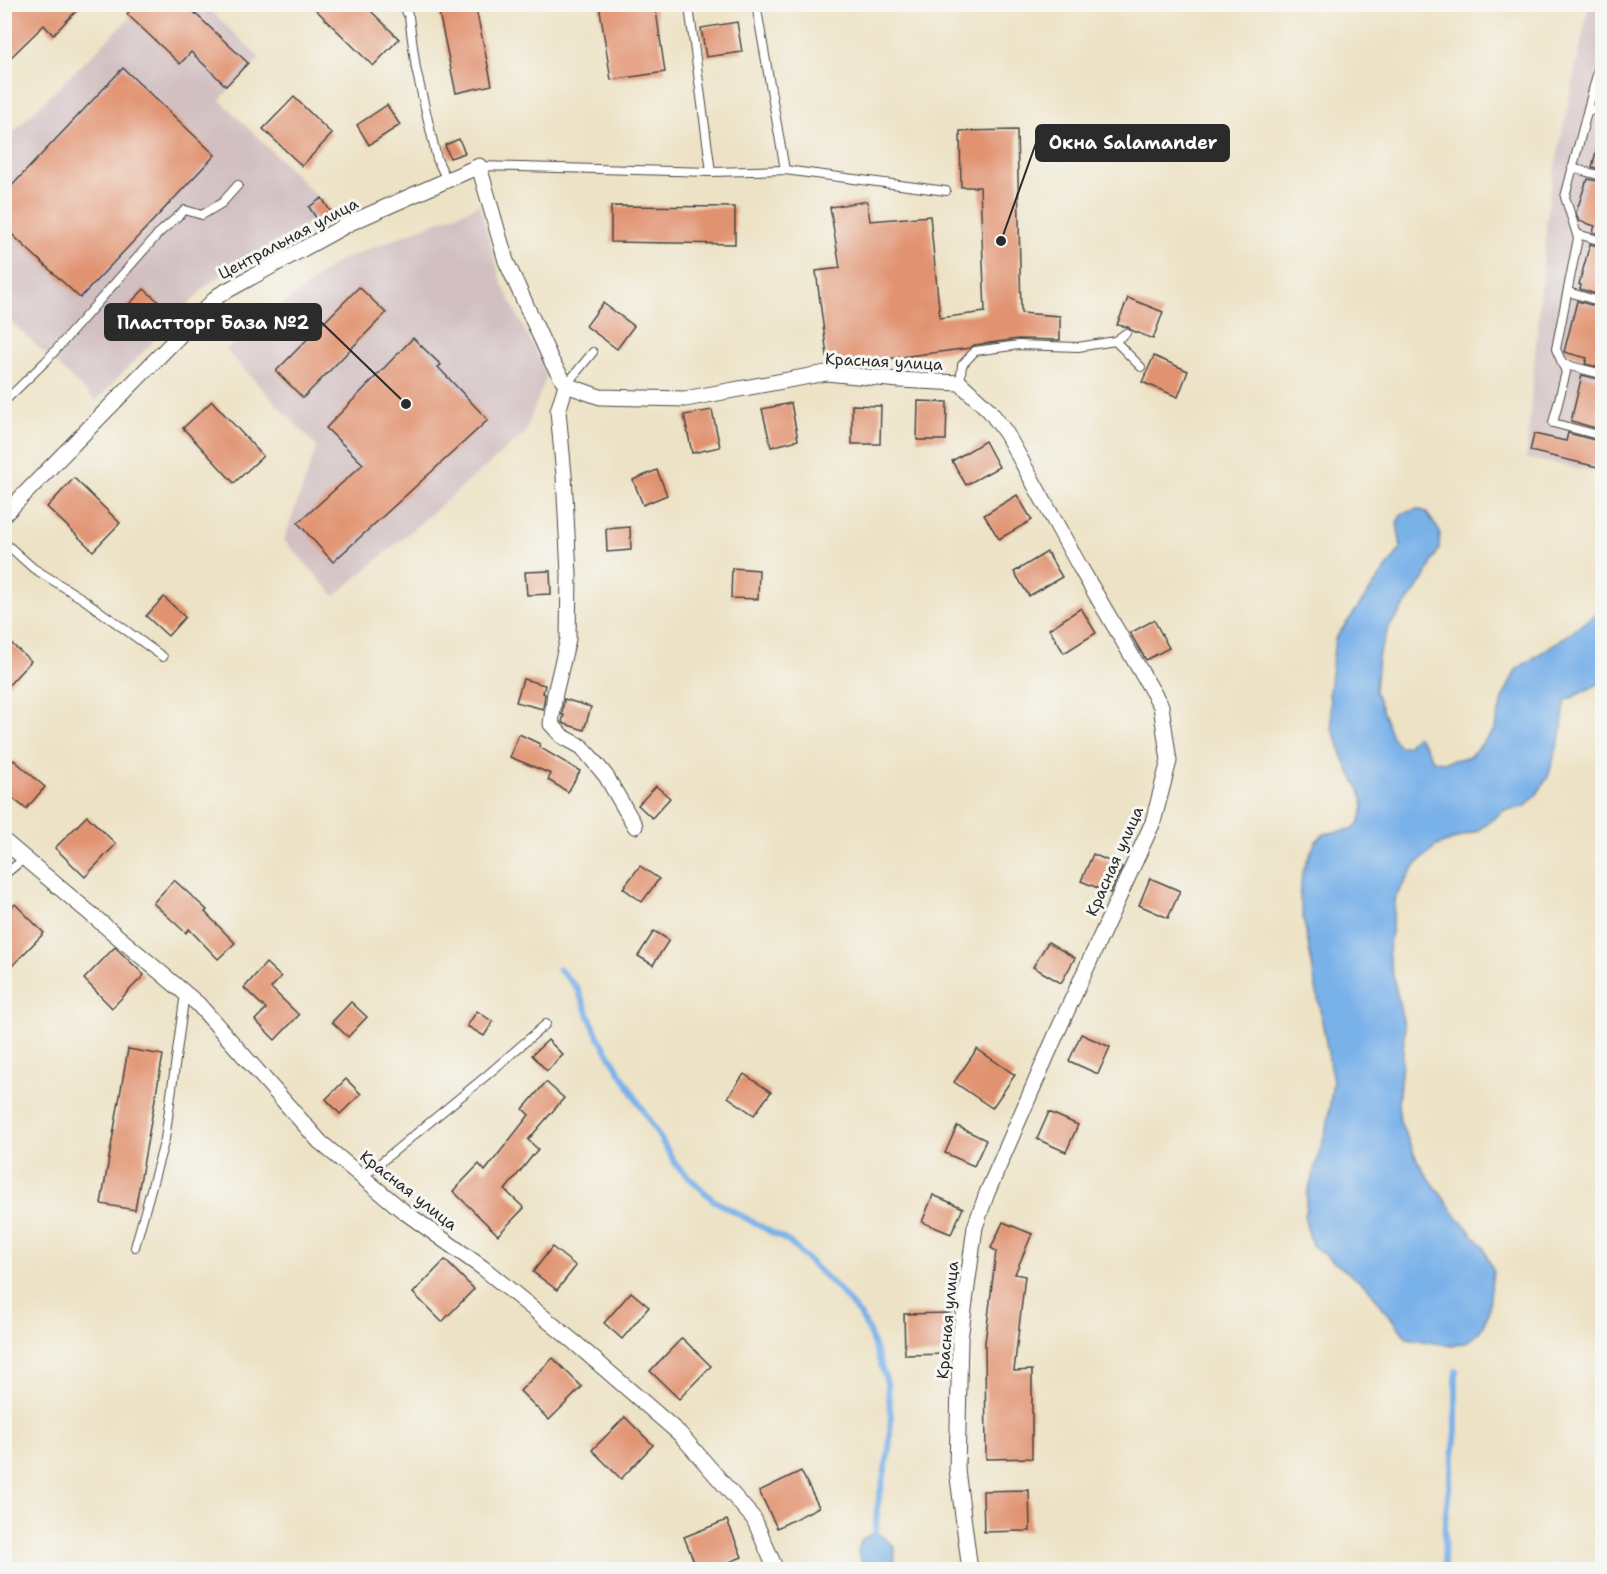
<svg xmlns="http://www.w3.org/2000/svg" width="1607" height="1574" font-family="'Shantell Sans',sans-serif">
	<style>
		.industrial { fill: #d2bfc1 }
		.water { fill: #79b1e9; stroke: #526e8a; stroke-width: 1.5 }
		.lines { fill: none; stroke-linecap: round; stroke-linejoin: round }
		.stream { stroke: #79b1e9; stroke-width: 6 }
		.building { fill: #e19270 }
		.service-casing { stroke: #484642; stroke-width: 10 }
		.minor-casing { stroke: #484642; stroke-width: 17 }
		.service { stroke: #fff; stroke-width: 8 }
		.minor { stroke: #fff; stroke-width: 15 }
		.labels { text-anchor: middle; stroke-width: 6; stroke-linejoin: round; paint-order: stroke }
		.street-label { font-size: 16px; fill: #2b2b2b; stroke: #f6f6f2 }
		.leader { fill: none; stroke: #2b2b2b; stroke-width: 2 }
		.callout-dot { fill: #2b2b2b; stroke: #f6f6f2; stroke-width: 2 }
		.callout { fill: #2b2b2b; stroke: #2b2b2b; stroke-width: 2 }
		.callout-label { font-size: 18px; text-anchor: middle; font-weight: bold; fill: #fff }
	</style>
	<rect width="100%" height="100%" fill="#f6f6f2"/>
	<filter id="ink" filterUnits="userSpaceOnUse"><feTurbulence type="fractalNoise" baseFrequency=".0167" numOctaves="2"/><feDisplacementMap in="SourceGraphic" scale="12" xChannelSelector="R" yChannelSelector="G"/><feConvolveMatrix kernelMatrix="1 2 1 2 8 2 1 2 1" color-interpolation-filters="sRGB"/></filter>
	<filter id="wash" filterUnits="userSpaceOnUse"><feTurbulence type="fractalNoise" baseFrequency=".008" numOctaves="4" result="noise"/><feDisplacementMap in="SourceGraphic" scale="24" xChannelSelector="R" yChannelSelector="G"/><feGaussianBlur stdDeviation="1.35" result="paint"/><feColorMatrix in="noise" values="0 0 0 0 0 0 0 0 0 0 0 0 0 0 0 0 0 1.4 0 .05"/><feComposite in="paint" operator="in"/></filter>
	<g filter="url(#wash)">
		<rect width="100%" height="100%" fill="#ede2c5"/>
		<g class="industrial">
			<polygon points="143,5 205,5 260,58 220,100 330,209 209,283 96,401 5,316 4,141"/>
			<polygon points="1589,5 1602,5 1602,473 1526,458 1549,196"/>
			<polygon points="479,205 502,284 547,375 525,433 335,596 284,540 317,447 226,350 337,262"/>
		</g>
		<g class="water">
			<path d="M1417,509l9,3 14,20 -1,16 -15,31 -35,48 -11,29 -3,35 17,46 7,9h8l9,-10c9,6 11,15 17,24l10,2 26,-5 25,-26 10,-36 12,-25 86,-59v71l-37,19 -4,33 -13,43 -11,17 -12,13 -20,3 -28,21 -41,15 -22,21 -18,29 -8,57 17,77 -7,74 2,18 19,42 35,49 29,33 10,24 -5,44 -6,14 -7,8 -9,6 -14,4 -45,-8 -39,-50 -56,-43 -7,-25 2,-25 20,-68 6,-46 -33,-182 2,-26 14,-32 8,-7 28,-5 7,-5 5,-17 -4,-17 -13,-23 -15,-39 -3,-36 6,-53 66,-91 -4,-25 5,-9z"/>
			<polygon points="877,1532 895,1547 894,1569 863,1569 858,1551 862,1539"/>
		</g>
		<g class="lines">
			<g class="stream">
				<polyline points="559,969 577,988 598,1036 677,1166 713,1200 789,1242 840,1291 862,1318 869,1332 887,1382 891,1416 889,1451 877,1508 875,1540"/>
				<polyline points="1444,1570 1445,1521 1456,1432 1456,1371"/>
			</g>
		</g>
		<g id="blocks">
			<g class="building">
				<polygon points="4,4 83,4 53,35 44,25 4,64"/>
				<polygon points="135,4 185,4 248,63 226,86 191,52 180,64 127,14"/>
				<polygon points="310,4 364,4 399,39 373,66"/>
				<polygon points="457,4 475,4 492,85 456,93 438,8"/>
				<polygon points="599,4 655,4 665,72 611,80"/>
				<polygon points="737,22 742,52 706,57 701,28"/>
				<polygon points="123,68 215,155 80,298 4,227 4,194"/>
				<polygon points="294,97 332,134 302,166 263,129"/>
				<polygon points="387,105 400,125 369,145 357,125"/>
				<polygon points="1017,130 1021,313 1060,316 1060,340 1018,339 974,345 970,348 840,365 828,363 816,271 840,268 830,207 867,201 870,221 930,216 940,318 985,312 980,187 961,187 960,131"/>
				<polygon points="459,139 465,153 450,158 445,145"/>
				<polygon points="1598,144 1602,145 1602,170 1592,167"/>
				<polygon points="1588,179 1602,182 1602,235 1593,232 1595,226 1579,221 1576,213 1586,182 1587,182"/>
				<polygon points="322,198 331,212 318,221 309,207"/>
				<polygon points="611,206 735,207 735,244 611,242"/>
				<polygon points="1590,244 1602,247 1602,296 1580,289 1581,285 1579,284"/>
				<polygon points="359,287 386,313 303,398 276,371"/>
				<polygon points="144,289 159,302 124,338 109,325"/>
				<polygon points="1128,298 1163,312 1153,339 1131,330 1128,327 1117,325"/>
				<polygon points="1577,301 1602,308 1602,368 1585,364 1587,358 1564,352"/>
				<polygon points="603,303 634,326 617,349 586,326"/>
				<polygon points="413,338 441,365 438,367 488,420 333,562 298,523 363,464 326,428"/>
				<polygon points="1154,356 1188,371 1178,397 1142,382"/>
				<polygon points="1582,375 1602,380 1602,430 1571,421"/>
				<polygon points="212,401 263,456 234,483 183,428"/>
				<polygon points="918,401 947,402 946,440 917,440"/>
				<polygon points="791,403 798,440 771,447 762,409"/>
				<polygon points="852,405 881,406 880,444 852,444"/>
				<polygon points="712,410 720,447 692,453 684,415"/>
				<polygon points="1568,433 1602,442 1602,468 1530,451 1534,434 1566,441"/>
				<polygon points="985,441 999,467 966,485 952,461"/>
				<polygon points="657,470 667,495 643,505 633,480"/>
				<polygon points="74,478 120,523 93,551 47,507"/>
				<polygon points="1017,495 1032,520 999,539 984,515"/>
				<polygon points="630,527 631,550 607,552 606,529"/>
				<polygon points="1047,552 1062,577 1029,596 1014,572"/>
				<polygon points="732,568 759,570 758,599 731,598"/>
				<polygon points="550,571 551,594 527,595 525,572"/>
				<polygon points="164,597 185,617 168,636 146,616"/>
				<polygon points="1081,608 1096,633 1064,653 1049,629"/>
				<polygon points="1154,620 1169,648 1146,660 1130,633"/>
				<polygon points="4,637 31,661 4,690"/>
				<polygon points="523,679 545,685 543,693 545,694 543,709 516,702"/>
				<polygon points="564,699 591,707 584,730 565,724 562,722 564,715 562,715"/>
				<polygon points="519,734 540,744 539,747 580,771 568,792 548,780 551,774 510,757"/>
				<polygon points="14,760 45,787 26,809 4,791 4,771"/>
				<polygon points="656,786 670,798 652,818 638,805"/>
				<polygon points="87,816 116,844 85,877 55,848"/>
				<polygon points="1093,854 1122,867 1110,893 1081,881"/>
				<polygon points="640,866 659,879 642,902 623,888"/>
				<polygon points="1150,878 1180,891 1168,918 1139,905"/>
				<polygon points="174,880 207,910 205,912 235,943 218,959 189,929 186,933 153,903"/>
				<polygon points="15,904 44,933 12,966 4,958 4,915"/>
				<polygon points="654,931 669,940 653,965 638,956"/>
				<polygon points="1048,942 1075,958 1061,983 1033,967"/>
				<polygon points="115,947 144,975 112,1008 84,979"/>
				<polygon points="266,963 281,977 271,988 299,1015 275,1040 255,1020 266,1009 244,988"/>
				<polygon points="351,1002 367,1017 348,1037 332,1022"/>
				<polygon points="477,1011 493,1022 484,1036 467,1026"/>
				<polygon points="1081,1034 1110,1047 1098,1074 1069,1061"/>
				<polygon points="548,1040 563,1055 547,1071 532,1055"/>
				<polygon points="128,1049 163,1055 135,1210 101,1204"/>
				<polygon points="977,1049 1015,1075 992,1108 954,1082"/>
				<polygon points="744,1074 771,1092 754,1115 728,1097"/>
				<polygon points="346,1079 361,1094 340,1114 326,1099"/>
				<polygon points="546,1082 564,1098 528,1140 538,1149 505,1190 524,1208 498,1235 453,1191 479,1164 485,1171 529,1115 523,1109"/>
				<polygon points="1049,1112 1078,1125 1066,1152 1037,1139"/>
				<polygon points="957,1126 986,1140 974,1166 945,1153"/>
				<polygon points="933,1195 963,1208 951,1234 922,1222"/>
				<polygon points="1003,1222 1032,1234 1015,1274 1025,1276 1014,1371 1032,1370 1032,1458 986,1459 985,1343 996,1251 991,1248"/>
				<polygon points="552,1247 576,1266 557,1290 533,1272"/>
				<polygon points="445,1260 474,1289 442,1322 413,1293"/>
				<polygon points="631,1292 649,1307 622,1339 604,1323"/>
				<polygon points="950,1313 950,1354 905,1355 904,1314"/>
				<polygon points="682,1338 711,1366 679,1399 650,1371"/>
				<polygon points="553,1358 582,1387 549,1420 520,1391"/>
				<polygon points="625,1417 653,1445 621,1479 592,1450"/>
				<polygon points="801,1471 819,1507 777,1528 759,1491"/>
				<polygon points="1029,1490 1030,1531 984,1532 983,1491"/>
				<polygon points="727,1520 742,1557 712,1569 697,1569 684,1537"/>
			</g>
		</g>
	</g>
	<g filter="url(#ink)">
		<use href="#blocks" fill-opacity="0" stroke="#484642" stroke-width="1.5"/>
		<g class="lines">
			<defs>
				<g id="service">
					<polyline points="402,4 409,17 416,69 437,159 447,180"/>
					<polyline points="756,4 785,170"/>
					<polyline points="690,14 711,172"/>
					<polyline points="1602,55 1565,197 1578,238 1556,349 1566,372 1553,423 1602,436"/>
					<polyline points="1588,109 1602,113"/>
					<polyline points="479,166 711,172 785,170 946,191"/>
					<polyline points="1572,168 1602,176"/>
					<polyline points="1577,234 1602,241"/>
					<polyline points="1568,292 1602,302"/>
					<polyline points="1115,341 1141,367"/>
					<polyline points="1562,364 1602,374"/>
					<polyline points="960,383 962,365 975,351 1019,345 1078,347 1115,341 1126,333"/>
					<polyline points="566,385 593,352"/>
					<polyline points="4,398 8,398 46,361 159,233 185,210 202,215 222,203 238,185"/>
					<polyline points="4,542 33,568 83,599 163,657"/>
					<polyline points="4,875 25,858"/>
					<polyline points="363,1177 486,1076 546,1024"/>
					<polyline points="135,1247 165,1139 185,993"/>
				</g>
				<g id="minor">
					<polyline points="566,385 558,411 564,475 569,574 568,639 555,693 551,724 562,736 582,747 606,776 635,826"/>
					<polyline points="4,515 219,295 350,223 479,166 506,261 552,362 566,385 600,397 685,399 826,373 899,380 960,383 989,410 1006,433 1080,567 1161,706 1169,761 1153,822 1055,1037 987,1193 975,1227 960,1339 957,1470 970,1570"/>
					<polyline points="4,841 198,1004 320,1142 402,1210 483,1268 574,1342 680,1434 754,1519 776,1570"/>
				</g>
			</defs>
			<use href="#service" class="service-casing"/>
			<use href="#minor" class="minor-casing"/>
			<use href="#service" class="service"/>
			<use href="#minor" class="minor"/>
		</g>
	</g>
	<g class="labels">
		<g class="street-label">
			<text transform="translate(288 238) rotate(-28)" y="6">Центральная улица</text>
			<text transform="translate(884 361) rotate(3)" y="6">Красная улица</text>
			<text transform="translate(1114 861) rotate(-66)" y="6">Красная улица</text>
			<text transform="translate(409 1190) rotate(38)" y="6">Красная улица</text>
			<text transform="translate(947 1320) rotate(-85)" y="6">Красная улица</text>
		</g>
	</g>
	<path class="leader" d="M1001 241L1036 143M406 404L321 322"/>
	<g class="callout-dot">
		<circle cx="1001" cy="241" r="6"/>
		<circle cx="406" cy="404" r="6"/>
	</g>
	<g class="callout">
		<rect x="1036" y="125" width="193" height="36" rx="6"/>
		<rect x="105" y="304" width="216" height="36" rx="6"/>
	</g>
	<g class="callout-label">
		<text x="1133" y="149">Окна Salamander</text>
		<text x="213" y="329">Пластторг База №2</text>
	</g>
	<rect width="1607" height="1574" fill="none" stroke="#f6f6f2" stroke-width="24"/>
</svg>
